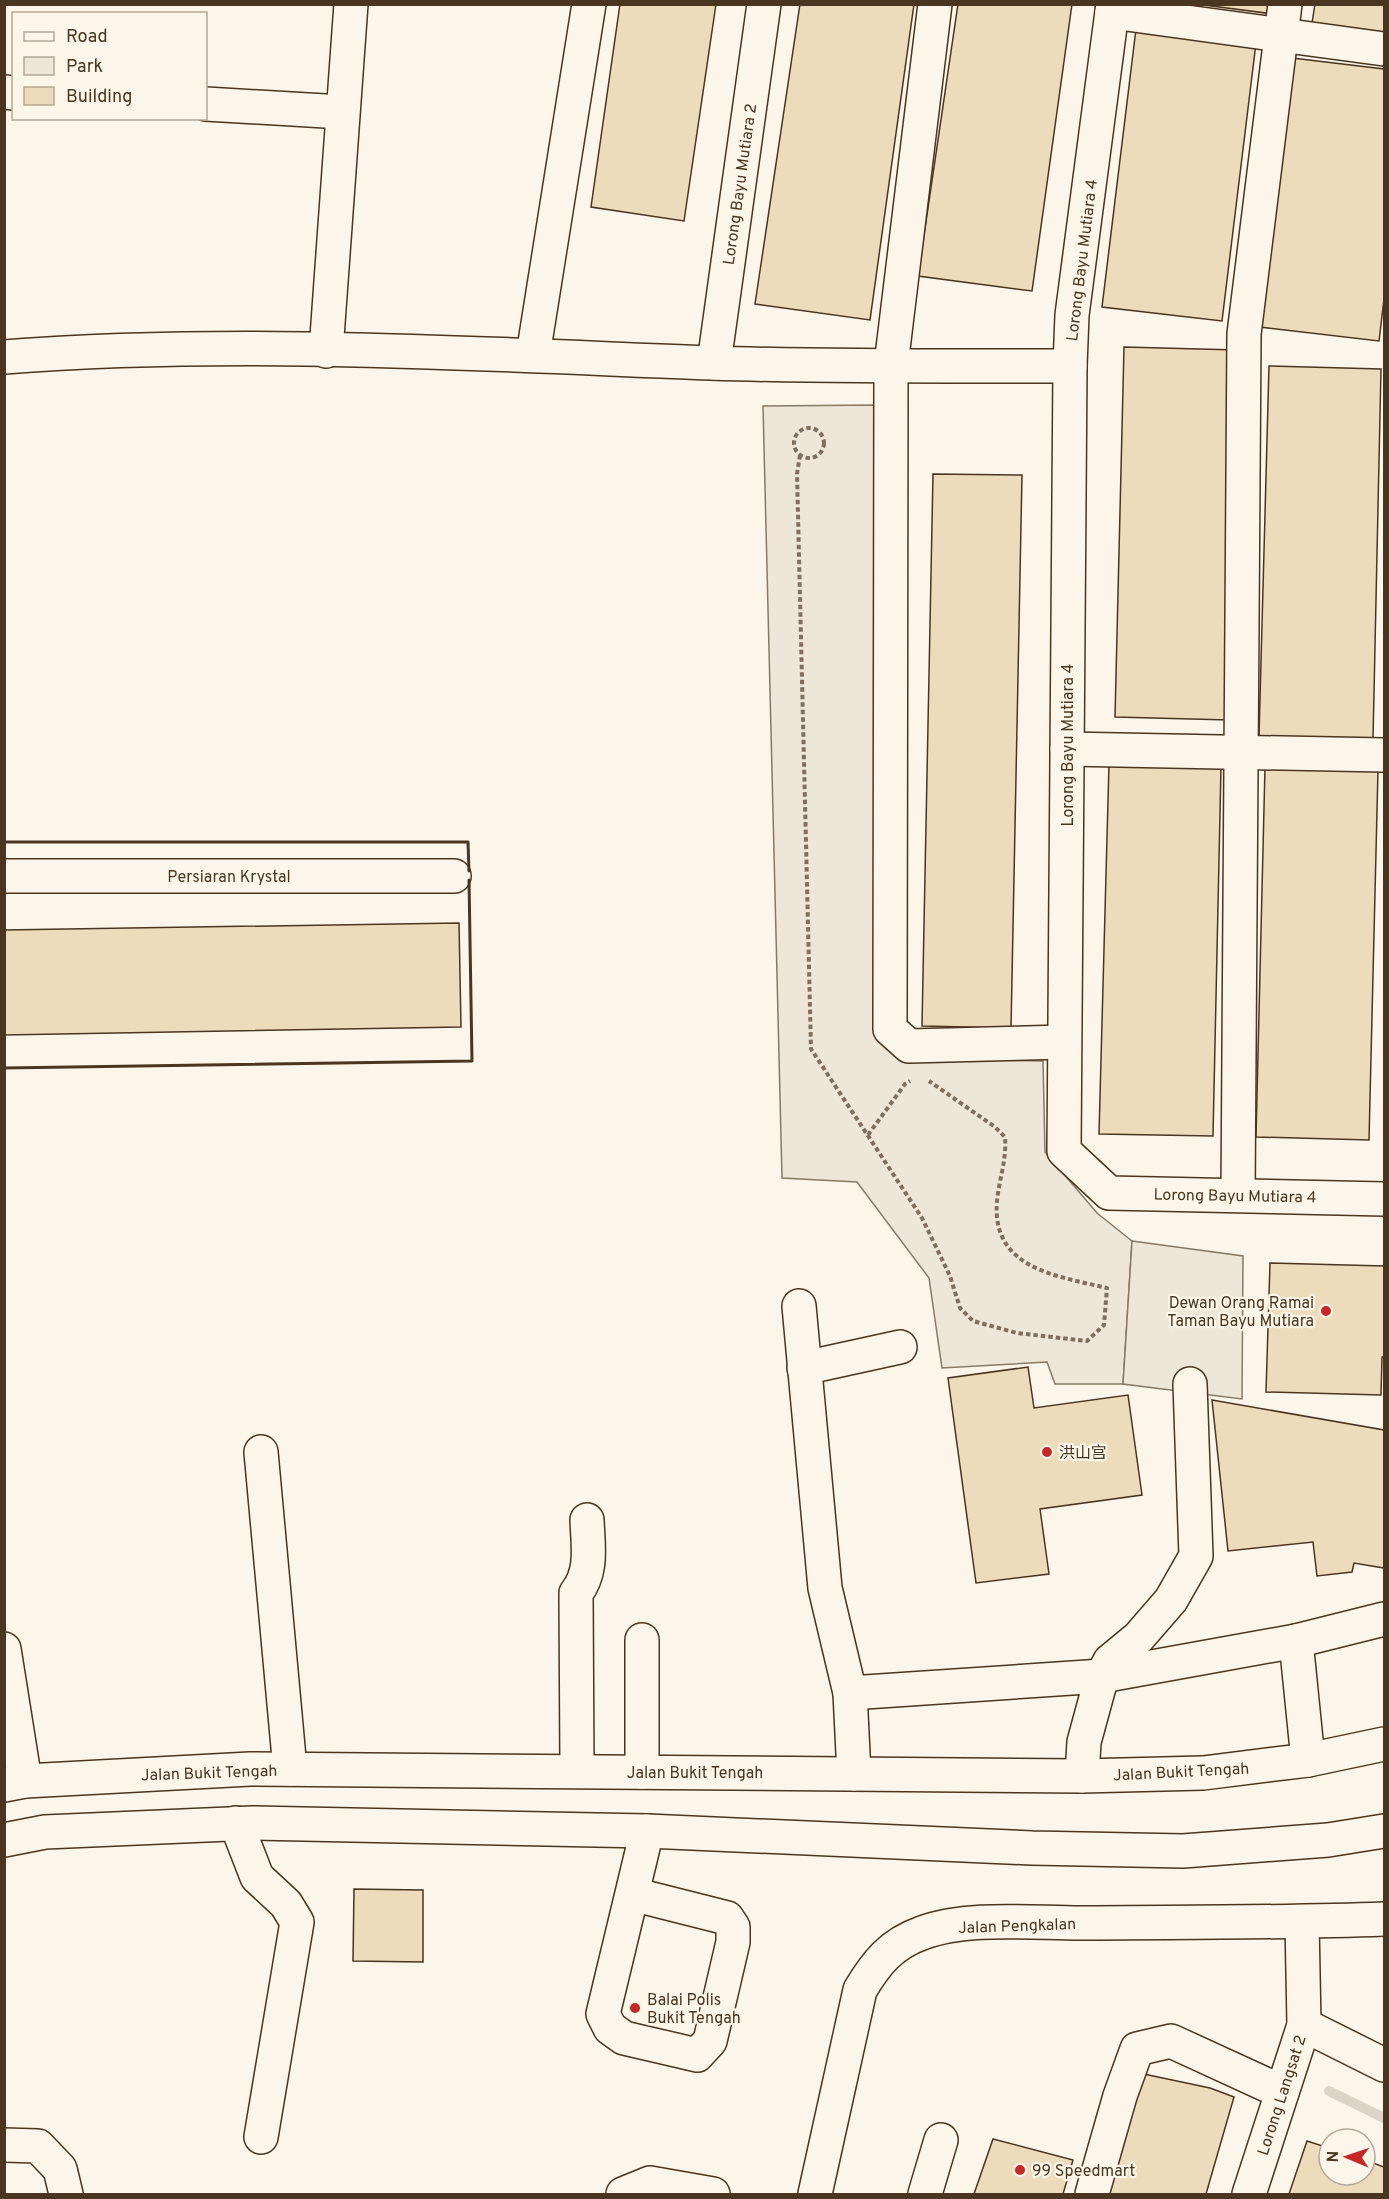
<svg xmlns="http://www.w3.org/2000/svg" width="1389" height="2199" font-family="Overpass,'Noto Sans SC',sans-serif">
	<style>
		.green { fill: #ede6d9; stroke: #887966; stroke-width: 1.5 }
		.parking { fill: #ede7d9; stroke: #887966; stroke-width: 1.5 }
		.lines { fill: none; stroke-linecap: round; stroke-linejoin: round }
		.stream { stroke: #dcd4c6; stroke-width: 10 }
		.building { fill: #ecdcbc; stroke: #4a3520; stroke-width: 1.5 }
		.minor-casing { stroke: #4a3520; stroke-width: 36 }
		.highway-casing { stroke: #4a3520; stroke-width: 36 }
		.path { stroke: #7f6f5c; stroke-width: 4; stroke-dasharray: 4.5 3; stroke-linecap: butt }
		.minor { stroke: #fbf6e9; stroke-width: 33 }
		.highway { stroke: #fbf6e9; stroke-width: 33 }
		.wall { stroke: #4a3520; stroke-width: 3 }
		.poi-dot { fill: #c62828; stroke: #fbf6e9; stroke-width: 2 }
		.labels { text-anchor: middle; stroke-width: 4.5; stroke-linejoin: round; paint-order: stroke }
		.street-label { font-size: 16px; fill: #4a3520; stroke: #fbf6e9 }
		.poi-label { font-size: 16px; fill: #4a3520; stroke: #fbf6e9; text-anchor: start }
	</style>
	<rect width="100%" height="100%" fill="#fbf6e9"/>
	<polygon class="green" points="877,405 905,1058 1043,1061 1045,1152 1097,1213 1132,1241 1123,1384 1055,1384 1047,1362 942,1368 929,1278 857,1182 782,1178 763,406"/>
	<polygon class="parking" points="1132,1241 1243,1256 1242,1399 1123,1384"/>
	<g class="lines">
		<polyline class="stream" points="1329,2091 1384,2118"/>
	</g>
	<g class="building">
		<polygon points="620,4 716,4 684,221 591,207"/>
		<polygon points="800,4 914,4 870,320 755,304"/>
		<polygon points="958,4 1072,4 1032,291 918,276"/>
		<polygon points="1196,4 1274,4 1273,14"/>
		<polygon points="1315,4 1384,4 1384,32 1312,23"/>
		<polygon points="1136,29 1256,43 1222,321 1102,307"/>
		<polygon points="1292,58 1384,69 1384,299 1379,341 1260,327"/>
		<polygon points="1124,347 1237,350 1229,720 1115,717"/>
		<polygon points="1269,366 1381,369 1373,739 1259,736"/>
		<polygon points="933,474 1022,475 1011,1028 922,1026"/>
		<polygon points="1109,764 1221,767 1213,1136 1099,1134"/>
		<polygon points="1265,767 1378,770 1369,1140 1256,1137"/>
		<polygon points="459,923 461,1027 4,1035 4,930"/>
		<polygon points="1270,1263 1384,1266 1384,1357 1382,1357 1381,1395 1266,1392"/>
		<polygon points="1028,1367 1034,1408 1128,1395 1142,1495 1040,1509 1049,1574 976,1583 948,1378"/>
		<polygon points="1212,1400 1384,1430 1384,1568 1354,1563 1352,1572 1317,1576 1313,1542 1228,1551"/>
		<polygon points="354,1889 423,1890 423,1962 353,1961"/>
		<polygon points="1139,2073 1210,2088 1234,2097 1206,2194 1104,2194"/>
		<polygon points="993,2139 1073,2160 1063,2194 974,2194"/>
		<polygon points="1307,2141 1329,2148 1329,2175 1365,2175 1365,2160 1384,2167 1384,2194 1289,2194"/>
	</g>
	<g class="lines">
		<defs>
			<g id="minor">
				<polyline points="935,4 891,365 890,1029 909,1046 1064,1042"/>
				<polyline points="1113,4 1072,315 1070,366 1064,1151 1109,1193 1384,1199"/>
				<polyline points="1112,12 1384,49"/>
				<polyline points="4,92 14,93"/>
				<polyline points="206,104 342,112"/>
				<polyline points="326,351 351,4"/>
				<polyline points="533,355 589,4"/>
				<path d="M4,357c235,-18 473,-3 707,6 119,4 239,3 359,3"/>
				<polyline points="714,363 764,4"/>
				<polyline points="1067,749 1384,755"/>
				<polyline points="4,876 454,876"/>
				<polyline points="1238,1195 1244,334 1285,4"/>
				<polyline points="799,1306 825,1588 850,1693 854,1774"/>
				<polyline points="804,1368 900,1347"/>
				<polyline points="261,1452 290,1769"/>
				<polyline points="642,1640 642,1772"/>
				<polyline points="1296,1641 1308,1760"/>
				<polyline points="4,1649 25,1781"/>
				<polyline points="850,1693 1102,1676 1296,1641 1384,1619"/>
				<path d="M577,1771l-1,-178c17,-21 12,-47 11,-73"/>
				<polyline points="1082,1776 1084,1742 1102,1676 1110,1661 1138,1638 1171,1600 1196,1556 1190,1384"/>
				<polyline points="236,1823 257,1877 286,1904 297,1922 261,2137"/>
				<polyline points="632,1894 727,1918 733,1927 733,1942 710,2041 697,2055 624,2038 610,2028 603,2014 647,1831"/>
				<polyline points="1304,2025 1384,2065"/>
				<polyline points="4,2145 38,2146 60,2169 66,2194"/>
				<polyline points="623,2194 650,2183 713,2194"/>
				<path d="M815,2194l45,-204c16,-27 31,-46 62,-57 44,-17 110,-10 158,-10 101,-1 203,0 304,-4"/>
				<polyline points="925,2194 941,2140"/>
				<polyline points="1092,2194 1120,2096 1137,2049 1171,2041 1282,2092"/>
				<polyline points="1249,2194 1304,2025 1302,1922"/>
			</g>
			<g id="highway">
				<polyline points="4,1785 25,1781 250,1769 1082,1776 1203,1773 1308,1760 1384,1744"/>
				<polyline points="4,1840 45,1832 252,1823 647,1831 1032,1848 1183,1851 1328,1840 1384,1831"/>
			</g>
		</defs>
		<use href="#minor" class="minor-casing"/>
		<use href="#highway" class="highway-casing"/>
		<g class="path">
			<circle cx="809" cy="443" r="15"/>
			<path d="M800,455l-3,19 14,575 111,169 28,58 10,32 13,13 44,12 70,8 17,-16 3,-37c-50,-12 -116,-19 -110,-87 2,-21 10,-42 8,-64l-10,-10 -66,-46"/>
			<polyline points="868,1135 905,1084 910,1081"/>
		</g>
		<use href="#minor" class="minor"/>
		<use href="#highway" class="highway"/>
		<g class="wall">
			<polyline points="4,842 468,842 469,871"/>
			<polyline points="4,1068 472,1061 469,880"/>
		</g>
	</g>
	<g class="poi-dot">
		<circle cx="1326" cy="1311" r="6"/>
		<circle cx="1047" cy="1452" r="6"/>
		<circle cx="635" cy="2008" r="6"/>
		<circle cx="1020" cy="2170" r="6"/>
	</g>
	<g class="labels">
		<g class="street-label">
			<text transform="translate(739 184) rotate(-82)" y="6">Lorong Bayu Mutiara 2</text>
			<text transform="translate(1081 260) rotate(-83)" y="6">Lorong Bayu Mutiara 4</text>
			<text transform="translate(1067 745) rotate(-90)" y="6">Lorong Bayu Mutiara 4</text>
			<text x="229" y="882">Persiaran Krystal</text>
			<text transform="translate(1235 1195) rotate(1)" y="6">Lorong Bayu Mutiara 4</text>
			<text transform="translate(1181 1771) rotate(-3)" y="6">Jalan Bukit Tengah</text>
			<text transform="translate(209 1772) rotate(-2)" y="6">Jalan Bukit Tengah</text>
			<text x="695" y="1778">Jalan Bukit Tengah</text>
			<text transform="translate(1017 1925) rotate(-2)" y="6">Jalan Pengkalan</text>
			<text transform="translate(1281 2095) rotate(-72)" y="6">Lorong Langsat 2</text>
		</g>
		<g class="poi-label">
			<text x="1314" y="1308" text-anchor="end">Dewan Orang Ramai<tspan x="1314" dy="18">Taman Bayu Mutiara</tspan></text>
			<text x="1059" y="1458">洪山宫</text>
			<text x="647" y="2005">Balai Polis<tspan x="647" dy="18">Bukit Tengah</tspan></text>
			<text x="1032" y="2176">99 Speedmart</text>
		</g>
	</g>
	<rect width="1389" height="2199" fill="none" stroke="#4a3520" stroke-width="12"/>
	<rect x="12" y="12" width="195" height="108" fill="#fbf6e9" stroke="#b4a999" stroke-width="1.5"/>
	<rect x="24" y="32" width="30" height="9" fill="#fbf6e9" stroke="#b4a999" stroke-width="1.5"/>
	<text x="66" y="42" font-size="18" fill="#4a3520">Road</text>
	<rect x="24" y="57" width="30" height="18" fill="#ede6d9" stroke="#b4a999" stroke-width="1.5"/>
	<text x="66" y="72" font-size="18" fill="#4a3520">Park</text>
	<rect x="24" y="87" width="30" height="18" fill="#ecdcbc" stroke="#b4a999" stroke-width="1.5"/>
	<text x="66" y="102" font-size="18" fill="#4a3520">Building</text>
	<g transform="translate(1347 2157) rotate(272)"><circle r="28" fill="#fbf6e9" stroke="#b4a999" stroke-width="1.5"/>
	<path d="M0-4.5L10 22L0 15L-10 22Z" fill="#c62828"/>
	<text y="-9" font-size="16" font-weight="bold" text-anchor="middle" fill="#4a3520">N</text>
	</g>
</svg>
